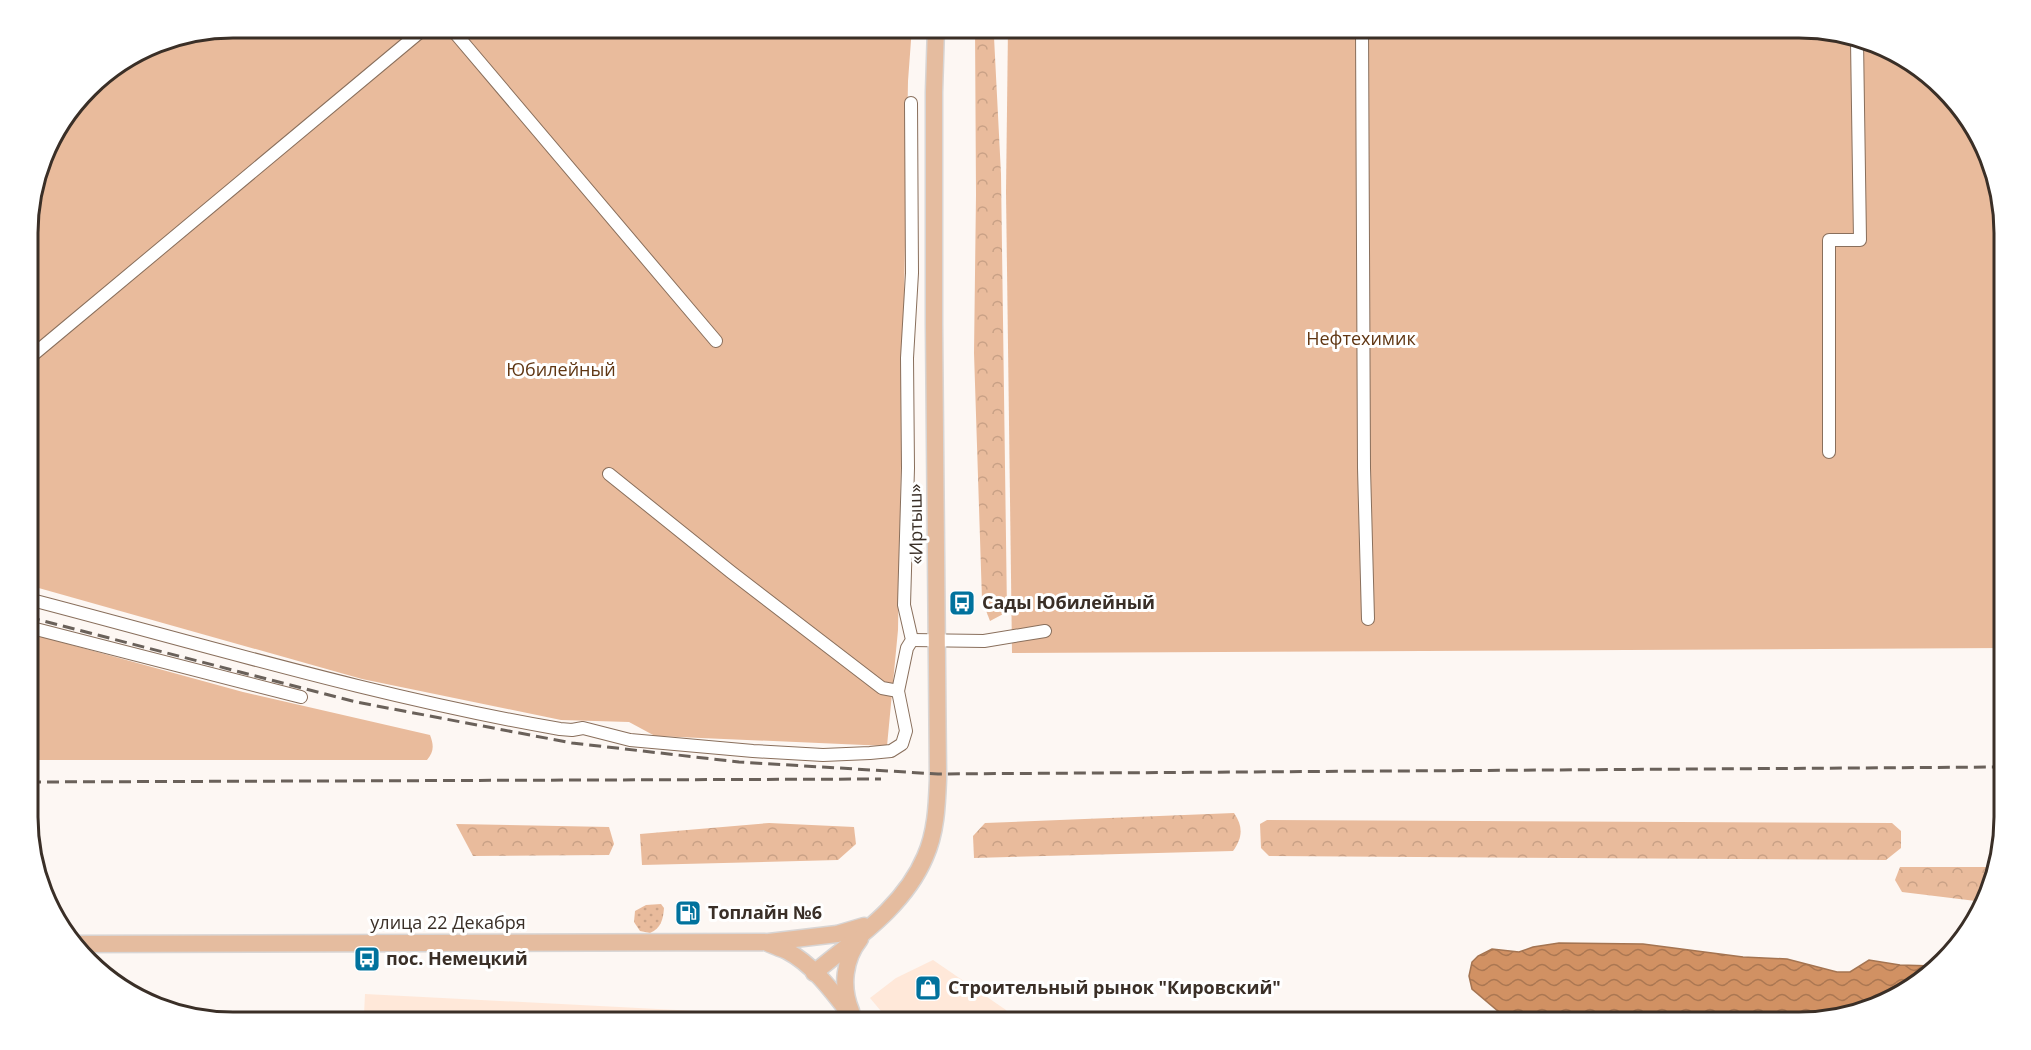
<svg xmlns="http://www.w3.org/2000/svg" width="2031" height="1050" font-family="'Open Sans',sans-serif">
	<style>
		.built { fill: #ffe8d9 }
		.grass { fill: url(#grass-dots) }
		.forest { fill: url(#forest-crowns) }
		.green { fill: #e9bb9c }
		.water { fill: url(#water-waves); stroke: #a47451; stroke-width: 1.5 }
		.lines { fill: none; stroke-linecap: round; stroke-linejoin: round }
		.minor-casing { stroke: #896f5c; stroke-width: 14 }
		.major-casing { stroke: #d8d5d4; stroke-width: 19 }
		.minor { stroke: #fff; stroke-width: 12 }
		.major { stroke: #e5bc9f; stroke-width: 16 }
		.rail { stroke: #6a615a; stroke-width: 3; stroke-dasharray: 12 6; stroke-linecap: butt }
		.labels { text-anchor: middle; stroke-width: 6; stroke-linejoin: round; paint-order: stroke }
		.park-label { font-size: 18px; fill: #603613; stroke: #fff }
		.street-label { font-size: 18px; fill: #3a2f27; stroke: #fff }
		.poi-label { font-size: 18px; font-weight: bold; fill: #3a2f27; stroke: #fff; text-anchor: start }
		.rim { fill: none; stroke: #3a2f27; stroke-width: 3 }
	</style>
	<defs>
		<pattern id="grass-dots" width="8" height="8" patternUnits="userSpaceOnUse" patternTransform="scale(1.5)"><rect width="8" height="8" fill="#e9bb9c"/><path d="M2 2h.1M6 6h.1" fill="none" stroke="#c9a186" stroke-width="1.8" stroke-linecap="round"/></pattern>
		<pattern id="forest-crowns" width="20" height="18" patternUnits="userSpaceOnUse" patternTransform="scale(1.5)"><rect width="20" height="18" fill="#e9bb9c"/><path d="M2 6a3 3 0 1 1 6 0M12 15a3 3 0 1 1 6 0" fill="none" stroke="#c9a186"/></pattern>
		<pattern id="water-waves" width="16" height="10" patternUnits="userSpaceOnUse" patternTransform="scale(1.5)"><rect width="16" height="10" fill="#d19163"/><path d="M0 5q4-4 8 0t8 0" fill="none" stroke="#ab7752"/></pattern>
	</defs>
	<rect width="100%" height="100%" fill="#fdf7f3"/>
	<g class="built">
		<polygon points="933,960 1006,1010 1016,1023 891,1023 870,998 896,978"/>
		<polygon points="365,994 794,1016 799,1023 401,1023 407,1016 364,1014"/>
	</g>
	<path class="grass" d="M661,904l3,4c-1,12 -3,20 -14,25l-10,-2 -6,-9 1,-11 11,-6z"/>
	<g class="forest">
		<polygon points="975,27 991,27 994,37 1001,174 1007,612 990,621 982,600 974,353 976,195"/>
		<path d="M1234,813c9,13 9,24 -1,38l-259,7 -1,-22 12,-13z"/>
		<polygon points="1267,820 1892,823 1901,831 1901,848 1886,860 1269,856 1261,848 1260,824"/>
		<polygon points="769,823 854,827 856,844 838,860 642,865 640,834"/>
		<polygon points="456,824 609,827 614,844 609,855 473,856"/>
		<polygon points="1900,867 1993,867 1984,902 1902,892 1895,880"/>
	</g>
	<g class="green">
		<polygon points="233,27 912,27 908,81 898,630 887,746 655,736 629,722 561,720 362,679 28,585 27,219 48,142 97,78 154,43"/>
		<polygon points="1008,27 1798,27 1890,48 1969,118 2002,206 2004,648 1012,653 1006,192"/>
		<path d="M28,633l215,59 187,43c4,11 4,16 -3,25h-398z"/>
	</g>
	<polygon class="water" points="1559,943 1643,944 1743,957 1787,959 1837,972 1850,972 1869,960 1900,965 1932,966 1912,989 1812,1023 1512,1023 1472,989 1469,976 1472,962 1478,956 1492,949 1519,952 1533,947"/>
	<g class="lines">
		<defs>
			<g id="minor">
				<polyline points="450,27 716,341"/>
				<polyline points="1362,27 1364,468 1368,619"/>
				<polyline points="28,359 426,27"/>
				<polyline points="1829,452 1829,240 1860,240 1857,41"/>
				<polyline points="609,474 731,572 882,688 898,691"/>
				<path d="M28,599c177,46 352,99 532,130l12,1 11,-2 47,12 123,11 70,4 47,-2 21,-2 11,-7 4,-13 -8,-40 9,-43 5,-8 -8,-35 4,-137 -1,-110 5,-85 -1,-170"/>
				<polyline points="28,627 301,697"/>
				<polyline points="912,640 984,641 1045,631"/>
			</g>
			<g id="major">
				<polyline points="769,942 837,934 864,926"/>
				<path d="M71,944l694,-2c7,3 15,6 22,9 29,15 50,47 70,72"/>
				<path d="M814,973c41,-34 90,-66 111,-116 11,-24 12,-52 13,-78l-4,-454v-233l2,-65"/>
				<path d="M851,1011c-10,-24 -7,-52 9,-72"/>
			</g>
		</defs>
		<use href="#minor" class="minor-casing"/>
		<use href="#major" class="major-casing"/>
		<use href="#minor" class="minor"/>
		<use href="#major" class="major"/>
		<g class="rail">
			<polyline points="28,617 356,702 572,743 739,762 938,774 2004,767"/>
			<polyline points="29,782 881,779"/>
		</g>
	</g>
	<defs>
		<symbol id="bus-square" viewBox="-11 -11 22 22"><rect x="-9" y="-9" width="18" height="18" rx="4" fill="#01729d" stroke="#fff"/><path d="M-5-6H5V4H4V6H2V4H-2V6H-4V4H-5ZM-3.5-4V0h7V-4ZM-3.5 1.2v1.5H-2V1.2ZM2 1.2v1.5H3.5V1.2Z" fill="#fff"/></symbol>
		<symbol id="fuel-square" viewBox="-11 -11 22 22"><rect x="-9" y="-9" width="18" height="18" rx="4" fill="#01729d" stroke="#fff"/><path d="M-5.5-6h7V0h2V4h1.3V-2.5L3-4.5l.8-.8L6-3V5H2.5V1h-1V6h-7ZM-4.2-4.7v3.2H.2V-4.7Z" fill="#fff"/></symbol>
		<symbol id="shop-square" viewBox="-11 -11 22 22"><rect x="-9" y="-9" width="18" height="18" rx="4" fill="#01729d" stroke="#fff"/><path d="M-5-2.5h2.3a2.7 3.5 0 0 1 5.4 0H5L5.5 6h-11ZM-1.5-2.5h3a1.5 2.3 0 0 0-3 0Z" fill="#fff"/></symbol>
	</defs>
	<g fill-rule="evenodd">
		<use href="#bus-square" x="947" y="588" width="30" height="30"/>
		<use href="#fuel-square" x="673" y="898" width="30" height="30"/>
		<use href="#bus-square" x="352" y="944" width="30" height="30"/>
		<use href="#shop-square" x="913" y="973" width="30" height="30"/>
	</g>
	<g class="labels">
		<g class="park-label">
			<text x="1361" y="345">Нефтехимик</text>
			<text x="561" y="376">Юбилейный</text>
		</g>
		<g class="street-label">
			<text transform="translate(916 524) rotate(-91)" y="6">«Иртыш»</text>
			<text x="448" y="929">улица 22 Декабря</text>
		</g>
		<g class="poi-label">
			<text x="982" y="609">Сады Юбилейный</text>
			<text x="708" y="919">Топлайн №6</text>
			<text x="386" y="965">пос. Немецкий</text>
			<text x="948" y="994">Строительный рынок "Кировский"</text>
		</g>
	</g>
	<path d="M0 0H2031V1050H0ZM233 38H1799A195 195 0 0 1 1994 233V817A195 195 0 0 1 1799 1012H233A195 195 0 0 1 38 817V233A195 195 0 0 1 233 38Z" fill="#fff" fill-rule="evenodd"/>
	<path class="rim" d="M233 38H1799A195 195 0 0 1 1994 233V817A195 195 0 0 1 1799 1012H233A195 195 0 0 1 38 817V233A195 195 0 0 1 233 38Z"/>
</svg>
